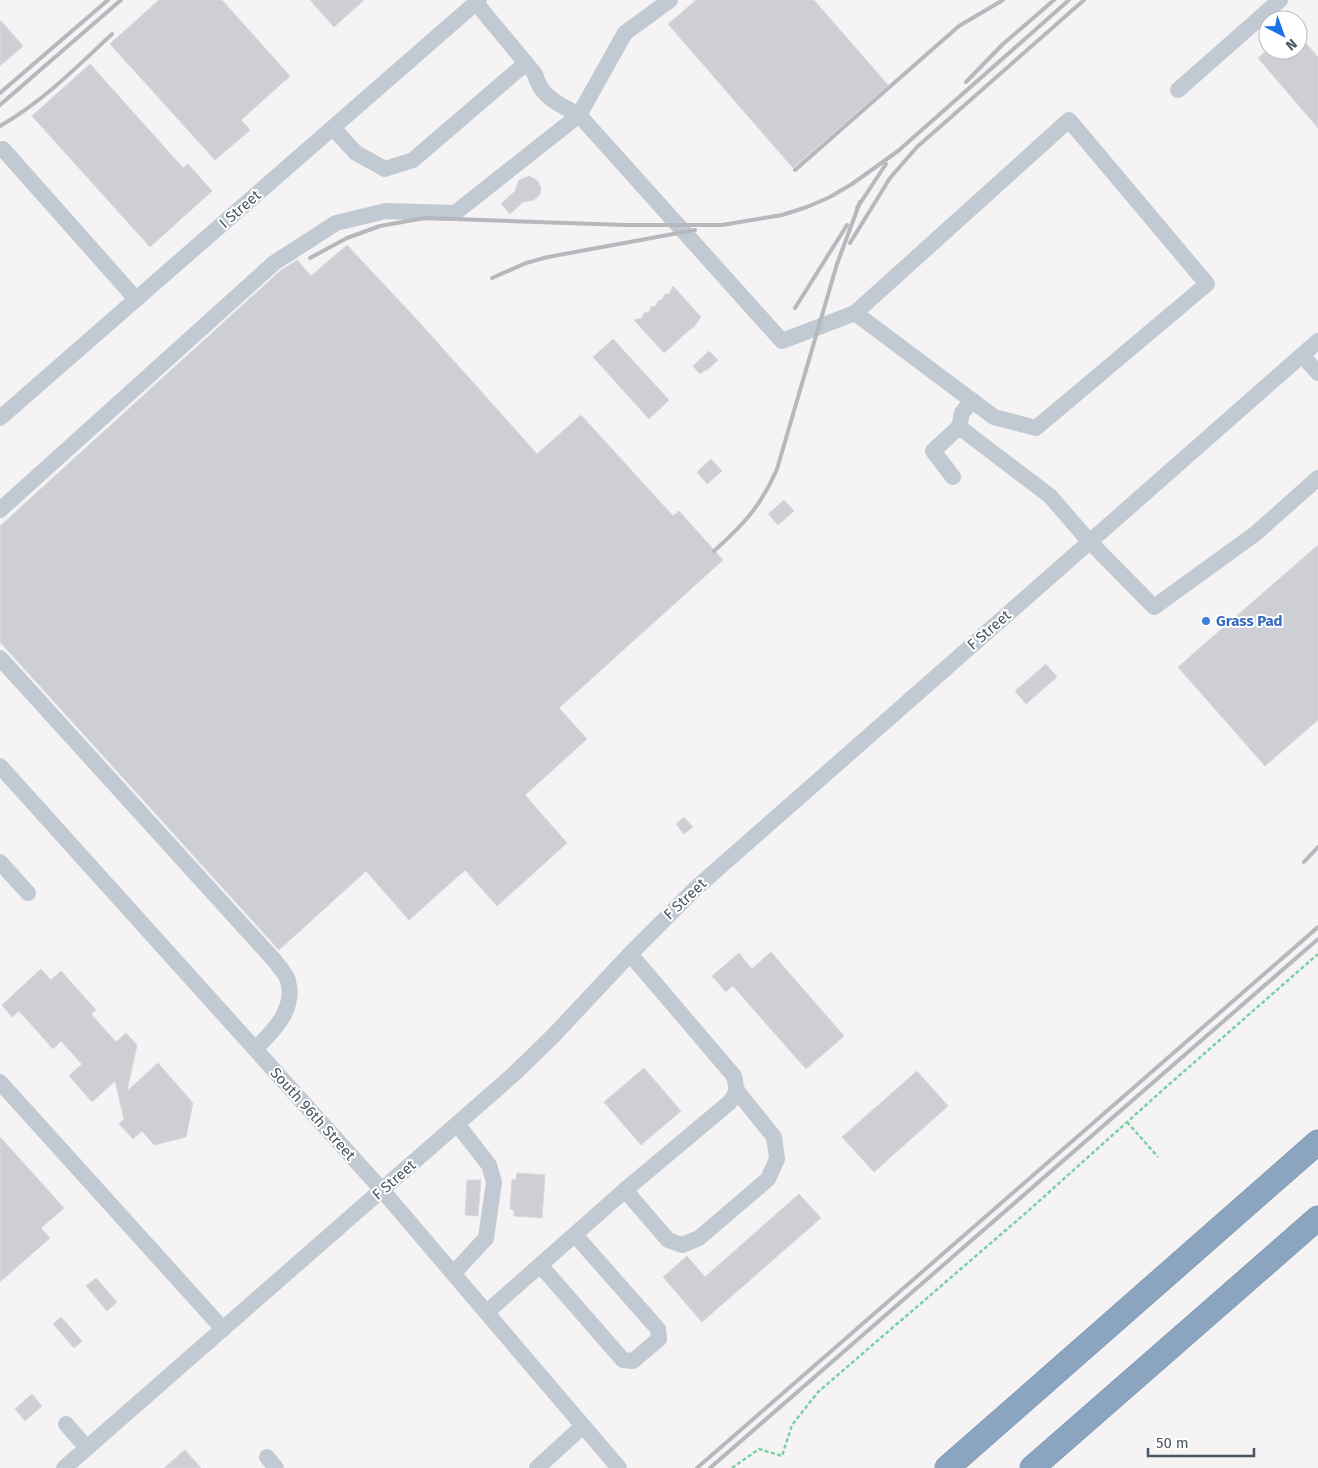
<svg xmlns="http://www.w3.org/2000/svg" width="1318" height="1468" font-family="'Fira Sans',sans-serif">
	<style>
		.building { fill: #cdcfd5; stroke: #d7d9de }
		.lines { fill: none; stroke-linecap: round; stroke-linejoin: round }
		.highway-casing { stroke: #7690ad; stroke-width: 25 }
		.path { stroke: #7ad0a6; stroke-width: 2.5; stroke-dasharray: 4 2.5; stroke-linecap: butt }
		.minor { stroke: #c1cad2; stroke-width: 16 }
		.highway { stroke: #8ba5c1; stroke-width: 24 }
		.rail { stroke: #b5b8bd; stroke-width: 4 }
		.shop-dot { fill: #3f7fe0; stroke: #fff; stroke-width: 2 }
		.labels { text-anchor: middle; stroke-width: 4; stroke-linejoin: round; paint-order: stroke }
		.street-label { font-size: 15px; fill: #4a5661; stroke: #fff }
		.shop-label { font-size: 15px; font-weight: bold; fill: #366cbe; stroke: #fff; text-anchor: start }
	</style>
	<rect width="100%" height="100%" fill="#f5f3f3"/>
	<g class="building">
		<polygon points="159,0 222,0 290,76 241,120 250,130 215,160 110,44"/>
		<polygon points="310,0 364,0 334,27"/>
		<polygon points="696,0 814,0 888,85 793,168 668,24"/>
		<polygon points="0,20 23,46 0,66"/>
		<polygon points="1298,34 1318,57 1318,128 1258,58 1267,50 1298,50"/>
		<polygon points="90,64 183,168 188,164 212,191 150,247 32,116"/>
		<polygon points="529,176 538,181 541,188 540,194 534,200 523,202 510,214 501,204 515,191 519,180"/>
		<polygon points="347,245 420,323 537,454 581,415 673,516 679,511 723,560 559,708 587,739 525,795 567,843 497,906 465,870 409,920 366,871 279,950 0,642 0,526 280,271 297,260 311,276"/>
		<polygon points="673,286 701,317 694,327 688,331 664,353 634,320 642,318 644,313 649,312 651,307 656,306 658,301 662,300 665,294 669,294"/>
		<polygon points="613,339 669,400 649,419 593,357"/>
		<polygon points="709,351 718,360 706,371 705,370 700,374 693,366"/>
		<polygon points="711,459 722,471 707,484 697,472"/>
		<polygon points="784,500 794,511 778,525 768,514"/>
		<polygon points="1318,545 1318,720 1265,766 1178,667"/>
		<polygon points="1046,664 1057,677 1026,704 1015,691"/>
		<polygon points="684,817 693,827 684,834 676,824"/>
		<polygon points="771,952 844,1036 806,1069 733,986 726,992 712,976 739,953 752,969"/>
		<polygon points="41,969 51,980 61,971 96,1010 91,1014 116,1042 126,1033 137,1045 127,1091 158,1063 193,1103 186,1137 154,1145 142,1131 133,1139 119,1124 124,1119 115,1081 92,1102 69,1076 82,1064 61,1041 53,1049 19,1011 12,1017 2,1005"/>
		<polygon points="644,1068 681,1111 641,1145 604,1102"/>
		<polygon points="917,1071 948,1106 874,1172 842,1137"/>
		<polygon points="0,1137 64,1208 41,1228 50,1238 0,1282"/>
		<polygon points="517,1173 545,1175 542,1218 514,1216 514,1210 510,1209 512,1179 516,1180"/>
		<polygon points="467,1180 481,1180 478,1216 465,1215"/>
		<polygon points="799,1194 821,1218 702,1322 663,1277 687,1256 705,1277"/>
		<polygon points="96,1278 117,1302 107,1311 86,1286"/>
		<polygon points="61,1317 82,1341 74,1348 53,1324"/>
		<polygon points="32,1394 42,1406 25,1421 15,1409"/>
		<polygon points="185,1450 201,1468 164,1468"/>
	</g>
	<g class="lines">
		<defs>
			<g id="highway">
				<polyline points="947,1468 1318,1142"/>
				<polyline points="1032,1468 1318,1218"/>
			</g>
		</defs>
		<use href="#highway" class="highway-casing"/>
		<g class="path">
			<polyline points="1127,1122 1158,1157"/>
			<polyline points="732,1468 759,1449 782,1456 792,1425 818,1392 1028,1211 1165,1088 1318,954"/>
		</g>
		<g class="minor">
			<path d="M476,3l59,71c6,24 24,30 44,41l203,226 73,-28 214,-193 138,164 -171,144 -42,-11 -139,-104"/>
			<polyline points="1178,90 1280,0"/>
			<polyline points="333,128 356,153 385,169 413,160 526,63"/>
			<polyline points="3,149 136,299"/>
			<polyline points="1302,355 1318,373"/>
			<polyline points="0,418 479,0"/>
			<polyline points="959,427 1050,496 1089,541 1154,607 1255,534 1318,478"/>
			<polyline points="953,477 933,451 959,427 962,413 972,400"/>
			<polyline points="0,510 274,263 336,223 386,211 455,213 579,115 625,33 670,0"/>
			<path d="M0,658l275,303c4,6 12,14 13,20 8,28 -15,51 -33,68"/>
			<polyline points="0,766 382,1190 619,1468"/>
			<polyline points="0,862 28,893"/>
			<polyline points="0,1082 223,1329"/>
			<polyline points="625,1190 668,1240 682,1245 699,1238 768,1179 777,1159 774,1137 737,1091"/>
			<polyline points="540,1265 623,1360 633,1361 659,1339 658,1329 575,1235"/>
			<polyline points="454,1273 486,1238 494,1182 489,1165 457,1124"/>
			<polyline points="487,1312 625,1190 730,1102 737,1091 734,1076 630,954"/>
			<polyline points="66,1424 87,1448"/>
			<polyline points="267,1457 276,1468"/>
			<polyline points="64,1468 514,1074 553,1036 630,954 696,888 1318,341"/>
			<polyline points="537,1468 583,1426"/>
		</g>
		<use href="#highway" class="highway"/>
		<g class="rail">
			<polyline points="966,82 1003,44 1054,0"/>
			<polyline points="0,93 108,0"/>
			<polyline points="0,105 121,0"/>
			<path d="M0,126c42,-24 77,-59 112,-92"/>
			<polyline points="795,170 959,26 1003,0"/>
			<polyline points="857,208 886,164"/>
			<polyline points="850,243 890,178 917,147 1084,0"/>
			<polyline points="310,258 347,238 380,226 425,218 625,225 722,225 782,215 807,207 830,197 852,184 898,151 1069,0"/>
			<polyline points="492,278 526,263 548,257 695,230"/>
			<polyline points="795,308 847,225"/>
			<path d="M714,551c30,-27 47,-45 63,-82l60,-205 23,-62"/>
			<polyline points="1304,862 1318,847"/>
			<polyline points="697,1468 1318,927"/>
			<polyline points="710,1468 1318,939"/>
		</g>
	</g>
	<circle class="shop-dot" cx="1206" cy="621" r="5"/>
	<g class="labels">
		<g class="street-label">
			<text transform="translate(240 209) rotate(-41)" y="5">I Street</text>
			<text transform="translate(989 630) rotate(-41)" y="5">F Street</text>
			<text transform="translate(685 899) rotate(-43)" y="5">F Street</text>
			<text transform="translate(313 1114) rotate(48)" y="5">South 96th Street</text>
			<text transform="translate(394 1180) rotate(-41)" y="5">F Street</text>
		</g>
		<g class="shop-label">
			<text x="1216" y="626">Grass Pad</text>
		</g>
	</g>
	<g transform="translate(1283 35) rotate(139)"><circle r="24" fill="#ffffff" stroke="#b7bbc0"/>
	<path d="M0-4L9 19L0 12L-9 19Z" fill="#1a73e8"/>
	<text y="-8" font-size="14" font-weight="bold" text-anchor="middle" fill="#4a5661">N</text>
	</g>
	<path d="M1148 1448v8h106v-8" fill="none" stroke="#4a5661" stroke-width="2.5"/>
	<text x="1156" y="1448" font-size="15" fill="#4a5661" stroke="#ffffff" stroke-width="4" paint-order="stroke">50 m</text>
</svg>
